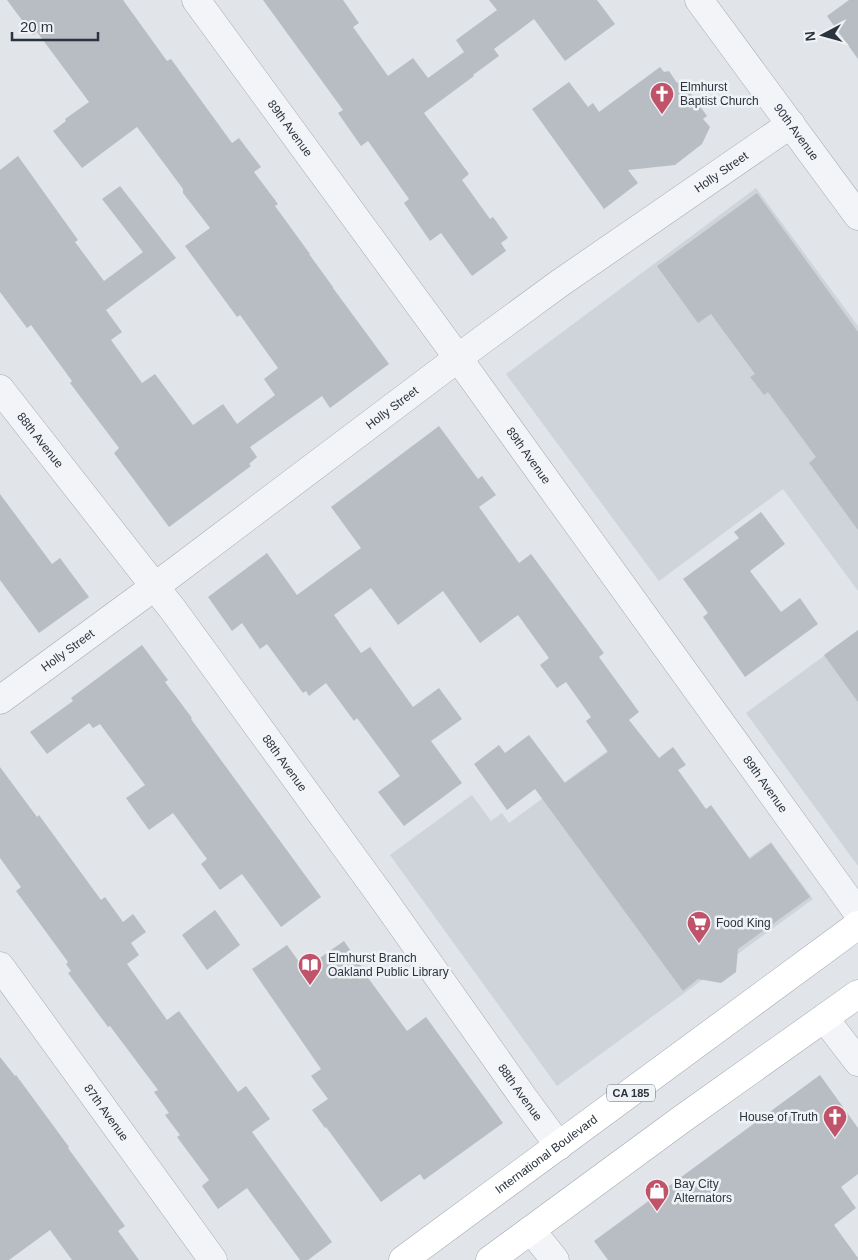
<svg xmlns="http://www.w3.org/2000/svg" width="858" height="1260" font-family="Helvetica,sans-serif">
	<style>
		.built { fill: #cfd3da }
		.building { fill: #b8bdc4 }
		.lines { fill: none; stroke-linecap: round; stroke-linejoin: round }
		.minor-casing { stroke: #a7abb2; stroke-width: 29 }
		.tertiary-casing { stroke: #a7abb2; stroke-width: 29 }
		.primary-casing { stroke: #a1a9b2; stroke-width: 29 }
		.minor { stroke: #f3f4f7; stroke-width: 28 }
		.tertiary { stroke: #f3f4f7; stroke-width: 28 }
		.primary { stroke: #fff; stroke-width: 28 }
		.labels { text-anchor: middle; stroke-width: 5; stroke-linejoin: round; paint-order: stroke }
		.shield { fill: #f0f3f6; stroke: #666d75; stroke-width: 1 }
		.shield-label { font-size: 11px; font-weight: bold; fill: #2b333e }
		.poi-label { font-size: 12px; fill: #2b333e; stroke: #f0f3f6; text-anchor: start }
		.street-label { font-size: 12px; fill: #2b333e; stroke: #f0f3f6 }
	</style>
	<rect width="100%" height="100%" fill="#e1e4e8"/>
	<g class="built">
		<polygon points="756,188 858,326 858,591 783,489 659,581 506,374"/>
		<polygon points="858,631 858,866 746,713"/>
		<polygon points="610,749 710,886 771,842 813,899 557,1086 390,855 472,795 491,821 502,813 509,823"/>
	</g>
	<g class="building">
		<polygon points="7,0 123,0 167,61 171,59 232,143 239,138 261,167 254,172 278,204 275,206 310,254 309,254 333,287 333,288 389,364 330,408 322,396 250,447 257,457 249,464 251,466 169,527 114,453 119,448 70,383 72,381 31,325 27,328 0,292 0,170 18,156 78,240 75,242 104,281 143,252 102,199 120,186 176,258 106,310 122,332 111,340 142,383 155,374 193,425 223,404 237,424 275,395 264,379 278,368 240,315 237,317 185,246 210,228 183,193 183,189 137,127 82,168 53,131 66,121 65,119 89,102 37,32 33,35"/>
		<polygon points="263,0 343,0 359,23 353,27 388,76 413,58 428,78 464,52 456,40 497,10 489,0 597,0 615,24 565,61 534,19 494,49 499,56 473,75 474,76 424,113 469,174 462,180 490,219 493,217 508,238 501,243 506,251 472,276 441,233 430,241 404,203 409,199 368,141 361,146 338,113 343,110"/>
		<polygon points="849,0 858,0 858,59 827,16"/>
		<polygon points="660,67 664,72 669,71 677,83 681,80 707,116 703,119 710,127 702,144 675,165 628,170 638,183 604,209 532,109 569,82 588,107 593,103 599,112"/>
		<polygon points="757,193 858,332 858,530 809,463 816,457 768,392 764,395 750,377 755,374 711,314 698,323 657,266"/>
		<polygon points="439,426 478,479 482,476 496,495 479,507 519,563 531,554 604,653 599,657 639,712 629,720 659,758 673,747 686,765 678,770 706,809 711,805 750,859 771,843 810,897 738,949 736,972 721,983 698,979 683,991 535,789 507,810 474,764 499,745 505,753 529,735 565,783 608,752 586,721 591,717 566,682 557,688 540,665 549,658 518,615 480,643 443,591 398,625 371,588 334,615 361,653 370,647 413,707 439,688 462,719 431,741 462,783 404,826 378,792 400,776 357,718 354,721 326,683 309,696 306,691 303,693 267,644 260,649 242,623 232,631 208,597 267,553 297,595 361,548 331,507"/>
		<polygon points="0,494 52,564 60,558 89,597 39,633 0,580"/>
		<polygon points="761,512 785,544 750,571 781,612 800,598 818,624 745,677 703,617 708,613 683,579 739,538 734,532"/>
		<polygon points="858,630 858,702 824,655"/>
		<polygon points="142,645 168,680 165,682 192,718 191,719 321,897 281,927 242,874 220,890 201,864 207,859 173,813 149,830 126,798 145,785 100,724 93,728 89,723 47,754 30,732 73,701 71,698"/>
		<polygon points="0,767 37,817 39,815 101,900 105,897 123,922 133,914 146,932 131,943 139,955 127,964 167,1020 179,1011 238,1092 246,1086 270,1119 252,1132 332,1242 308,1260 300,1260 247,1188 218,1209 202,1186 209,1180 177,1137 180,1135 165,1115 169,1113 154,1092 158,1090 110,1026 108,1027 68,973 71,971 66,964 68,962 16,891 21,887 0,858"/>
		<polygon points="215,910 240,945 207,970 182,935"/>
		<polygon points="344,941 364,970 363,971 407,1031 426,1017 503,1123 424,1180 420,1174 381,1202 326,1127 325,1128 312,1110 328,1099 311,1076 321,1069 252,969 287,945 304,969"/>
		<polygon points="0,1057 15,1076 16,1075 69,1147 68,1148 125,1226 118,1231 139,1260 72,1260 50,1230 9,1260 0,1260"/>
		<polygon points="820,1075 858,1128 858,1174 841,1187 856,1208 834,1225 858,1258 858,1260 608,1260 594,1241"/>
	</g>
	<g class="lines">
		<defs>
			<g id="minor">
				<path id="s1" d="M196,0l262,358 400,555"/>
				<path id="s2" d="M0,389l174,222 210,289 139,197 36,49"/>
				<path id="s3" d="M0,700l169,-124 305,-230 86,-63 231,-159"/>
				<path id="s4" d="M0,966l213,294"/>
				<polyline points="825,1019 858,1062"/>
				<polyline points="531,1230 555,1260"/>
			</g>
			<g id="tertiary">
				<path id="s5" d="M699,0l159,216"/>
			</g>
			<g id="primary">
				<path id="s6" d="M403,1260l455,-335"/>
				<polyline points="490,1260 682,1119 858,994"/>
			</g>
		</defs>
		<use href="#minor" class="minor-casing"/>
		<use href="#tertiary" class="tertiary-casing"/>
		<use href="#primary" class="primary-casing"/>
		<use href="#minor" class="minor"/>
		<use href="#tertiary" class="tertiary"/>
		<use href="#primary" class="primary"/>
	</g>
	<defs>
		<symbol id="church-pin" viewBox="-11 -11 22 30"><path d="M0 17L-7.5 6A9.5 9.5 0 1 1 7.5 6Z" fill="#c05369" stroke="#f0f3f6"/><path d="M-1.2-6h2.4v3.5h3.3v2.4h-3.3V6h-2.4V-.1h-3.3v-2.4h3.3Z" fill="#fff"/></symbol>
		<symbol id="supermarket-pin" viewBox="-11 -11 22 30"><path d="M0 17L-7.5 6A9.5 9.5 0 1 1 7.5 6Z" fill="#c05369" stroke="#f0f3f6"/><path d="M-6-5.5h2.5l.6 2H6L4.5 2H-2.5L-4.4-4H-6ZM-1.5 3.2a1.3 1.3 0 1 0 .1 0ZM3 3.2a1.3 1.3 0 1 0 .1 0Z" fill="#fff"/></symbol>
		<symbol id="library-pin" viewBox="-11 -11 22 30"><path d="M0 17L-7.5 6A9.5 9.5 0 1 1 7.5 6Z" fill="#c05369" stroke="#f0f3f6"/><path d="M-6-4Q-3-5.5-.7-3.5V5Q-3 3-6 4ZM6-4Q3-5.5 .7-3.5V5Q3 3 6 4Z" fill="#fff"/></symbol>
		<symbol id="shop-pin" viewBox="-11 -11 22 30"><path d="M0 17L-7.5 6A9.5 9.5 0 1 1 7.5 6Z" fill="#c05369" stroke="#f0f3f6"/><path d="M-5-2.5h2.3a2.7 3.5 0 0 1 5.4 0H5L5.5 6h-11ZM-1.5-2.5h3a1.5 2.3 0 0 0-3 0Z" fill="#fff"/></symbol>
	</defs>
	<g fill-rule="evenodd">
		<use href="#church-pin" x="648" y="80" width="28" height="38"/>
		<use href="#supermarket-pin" x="685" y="909" width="28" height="38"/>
		<use href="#library-pin" x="296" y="951" width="28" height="38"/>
		<use href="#church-pin" x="821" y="1103" width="28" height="38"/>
		<use href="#shop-pin" x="643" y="1177" width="28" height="38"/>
	</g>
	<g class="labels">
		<rect class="shield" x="607" y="1084.5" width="48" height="17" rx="4"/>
		<g class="shield-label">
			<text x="631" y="1097">CA 185</text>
		</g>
		<g class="poi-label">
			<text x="680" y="91">Elmhurst<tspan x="680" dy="14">Baptist Church</tspan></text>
			<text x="716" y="927">Food King</text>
			<text x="328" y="962">Elmhurst Branch<tspan x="328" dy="14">Oakland Public Library</tspan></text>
			<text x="818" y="1121" text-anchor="end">House of Truth</text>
			<text x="674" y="1188">Bay City<tspan x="674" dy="14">Alternators</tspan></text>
		</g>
		<g class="street-label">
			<text dy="4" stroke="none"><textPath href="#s1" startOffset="159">89th Avenue</textPath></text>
			<text dy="4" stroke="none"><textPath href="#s5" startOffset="164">90th Avenue</textPath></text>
			<text dy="4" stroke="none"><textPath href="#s3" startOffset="894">Holly Street</textPath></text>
			<text dy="4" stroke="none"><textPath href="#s3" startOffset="489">Holly Street</textPath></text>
			<text dy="4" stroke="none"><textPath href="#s2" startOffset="65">88th Avenue</textPath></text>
			<text dy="4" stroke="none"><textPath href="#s1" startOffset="564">89th Avenue</textPath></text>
			<text dy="4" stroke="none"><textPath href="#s3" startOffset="84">Holly Street</textPath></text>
			<text dy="4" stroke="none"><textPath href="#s2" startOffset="470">88th Avenue</textPath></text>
			<text dy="4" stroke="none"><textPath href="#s1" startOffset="969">89th Avenue</textPath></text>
			<text dy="4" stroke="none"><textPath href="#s2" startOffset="875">88th Avenue</textPath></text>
			<text dy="4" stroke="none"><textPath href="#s4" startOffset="181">87th Avenue</textPath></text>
			<text dy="4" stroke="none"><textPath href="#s6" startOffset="178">International Boulevard</textPath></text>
		</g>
	</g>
	<g transform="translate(823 35) rotate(264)" stroke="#f0f3f6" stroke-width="4" paint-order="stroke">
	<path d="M0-4L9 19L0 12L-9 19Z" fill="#2b333e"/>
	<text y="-8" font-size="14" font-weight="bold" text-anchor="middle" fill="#2b333e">N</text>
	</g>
	<path d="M12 32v8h86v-8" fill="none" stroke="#2b333e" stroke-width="2.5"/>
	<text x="20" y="32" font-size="15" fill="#2b333e" stroke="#f0f3f6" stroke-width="4" paint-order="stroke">20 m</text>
</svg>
